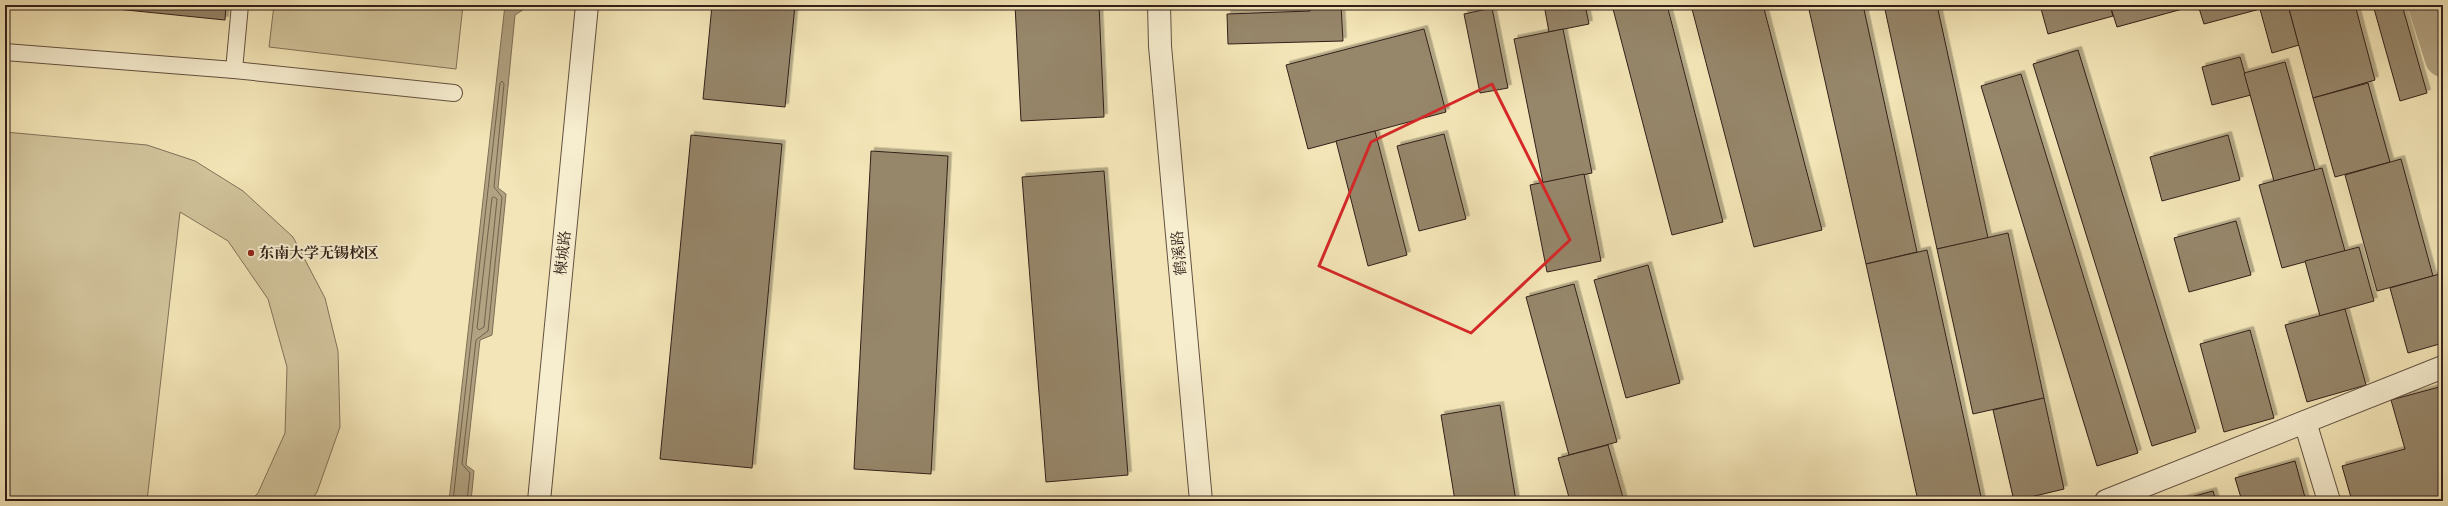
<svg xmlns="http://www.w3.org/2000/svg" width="2448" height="506" font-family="'Sorts Mill Goudy','Noto Serif SC',serif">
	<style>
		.green { fill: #d2c49c; stroke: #82725a }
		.water { fill: #b1a281; stroke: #7e6e57 }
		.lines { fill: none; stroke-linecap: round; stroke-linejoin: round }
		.shore { stroke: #72614c; stroke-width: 1 }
		.canal { stroke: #b1a281; stroke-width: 36 }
		.building { fill: #96866b; stroke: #322018; filter: url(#shadow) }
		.service-casing { stroke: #625140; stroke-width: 18 }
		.minor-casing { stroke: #625140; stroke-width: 24 }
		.service { stroke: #f7eed0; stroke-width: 16 }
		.minor { stroke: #f7eed0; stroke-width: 22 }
		.marked { fill: none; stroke: #d62828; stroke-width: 3; stroke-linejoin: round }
		.poi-dot { fill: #8f2418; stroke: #f7eed0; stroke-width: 1.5 }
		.labels { text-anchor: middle; stroke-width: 4; stroke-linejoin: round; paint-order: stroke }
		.poi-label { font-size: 15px; font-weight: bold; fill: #322018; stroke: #f7eed0; text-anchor: start }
		.street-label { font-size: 15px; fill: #322018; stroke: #f7eed0 }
	</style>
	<defs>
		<filter id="shadow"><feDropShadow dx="3.5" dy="-3.5" stdDeviation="0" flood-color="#0004"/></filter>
	</defs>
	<rect width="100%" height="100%" fill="#f3e5b7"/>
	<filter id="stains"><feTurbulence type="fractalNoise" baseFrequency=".005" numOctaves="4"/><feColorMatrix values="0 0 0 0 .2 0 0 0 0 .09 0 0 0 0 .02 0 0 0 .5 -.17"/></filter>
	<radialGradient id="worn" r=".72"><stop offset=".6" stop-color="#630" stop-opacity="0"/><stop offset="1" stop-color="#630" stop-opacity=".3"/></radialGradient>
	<g class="green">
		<polygon points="274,5 463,5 456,69 269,47"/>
		<polygon points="5,132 147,145 195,161 243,191 293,237 325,298 338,351 340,427 317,492 311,501 250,501 258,493 285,433 287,367 268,299 228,241 180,212 147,501 5,501"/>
	</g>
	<polygon class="water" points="505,5 524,5 524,9 515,15 498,188 506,194 492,335 480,340 466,465 474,471 471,501 449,501"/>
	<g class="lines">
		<g class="shore">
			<polygon points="494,197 497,199 484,327 479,330 477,328 492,198"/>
			<polyline points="453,501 500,83 502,81 504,84 494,187 502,197 488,331 476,340 462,464 470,473 467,501"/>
		</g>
		<polyline class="canal" points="2426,5 2443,59"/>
	</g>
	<g class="building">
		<polygon points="77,5 226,5 225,20"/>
		<polygon points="712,5 795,5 785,107 703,99"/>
		<polygon points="1015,5 1099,5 1104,117 1021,121"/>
		<polygon points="1310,5 1341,5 1343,41 1228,44 1227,14 1310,11"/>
		<polygon points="1544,5 1585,5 1589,24 1549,32"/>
		<polygon points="1612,5 1667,5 1723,222 1672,235"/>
		<polygon points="1691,5 1763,5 1822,230 1754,247"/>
		<polygon points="1808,5 1863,5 1917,252 1866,264"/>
		<polygon points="1884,5 1937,5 1988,238 1937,249"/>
		<polygon points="2040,5 2110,5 2113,16 2048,34"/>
		<polygon points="2110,5 2197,5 2117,27"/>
		<polygon points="2198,5 2259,5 2260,9 2204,24"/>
		<polygon points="2274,5 2288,5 2299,45 2272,53 2260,9"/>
		<polygon points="2288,5 2355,5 2375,80 2313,98"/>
		<polygon points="2373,5 2402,5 2427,93 2400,101"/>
		<polygon points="1492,8 1508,88 1480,93 1464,14"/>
		<polygon points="1424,29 1446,112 1308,149 1286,65"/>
		<polygon points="1563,29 1592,173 1543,183 1514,39"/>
		<polygon points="2078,50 2196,432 2152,446 2033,64"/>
		<polygon points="2240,57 2251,95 2212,105 2202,67"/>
		<polygon points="2285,62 2315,170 2274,181 2244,73"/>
		<polygon points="2021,74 2138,453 2097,466 1981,86"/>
		<polygon points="2368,83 2390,162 2335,177 2313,98"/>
		<polygon points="1375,131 1407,255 1368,266 1336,141"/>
		<polygon points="1444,134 1466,219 1419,231 1397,146"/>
		<polygon points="691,135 782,144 752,468 660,459"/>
		<polygon points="2228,135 2240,180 2162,201 2150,157"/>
		<polygon points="871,151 948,156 931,474 854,469"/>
		<polygon points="2401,159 2433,276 2377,291 2345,175"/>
		<polygon points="2322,168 2345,251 2282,268 2259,185"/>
		<polygon points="1104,171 1128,475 1046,482 1022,177"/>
		<polygon points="1584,174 1601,261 1547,272 1530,185"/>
		<polygon points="2236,221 2251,275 2189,292 2174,238"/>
		<polygon points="2008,233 2044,398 1973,414 1937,249"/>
		<polygon points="2359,247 2374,301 2320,316 2305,261"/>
		<polygon points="1927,250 1982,501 1918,501 1866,264"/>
		<polygon points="1648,265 1680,383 1626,398 1594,280"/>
		<polygon points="2443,273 2443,343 2408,353 2390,288"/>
		<polygon points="1574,284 1617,442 1569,455 1526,297"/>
		<polygon points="2345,309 2366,385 2307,402 2285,325"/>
		<polygon points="2250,330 2274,418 2224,432 2200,344"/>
		<polygon points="2443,386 2443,501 2352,501 2342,466 2405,449 2391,400"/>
		<polygon points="2044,398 2064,489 2014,501 1993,410"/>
		<polygon points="1500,405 1516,501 1455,501 1441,415"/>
		<polygon points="1608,445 1624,501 1570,501 1558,458"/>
		<polygon points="2295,461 2306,501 2242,501 2235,478"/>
		<polygon points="2213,491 2216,501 2176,501"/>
	</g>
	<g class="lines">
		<defs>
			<g id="service">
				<polyline points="5,52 234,70 454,93"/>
				<polyline points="234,70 240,5"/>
			</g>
			<g id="minor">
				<polyline points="1159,5 1160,46 1201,501"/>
				<polyline points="2305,422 2329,501"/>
				<polyline points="539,501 587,5"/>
				<polyline points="2106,501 2443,367"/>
			</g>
		</defs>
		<use href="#service" class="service-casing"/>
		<use href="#minor" class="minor-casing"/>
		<use href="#service" class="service"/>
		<use href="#minor" class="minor"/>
	</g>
	<path class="marked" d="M1492,84l78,156 -99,93 -152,-67 52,-124z"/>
	<circle class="poi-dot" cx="251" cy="253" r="4"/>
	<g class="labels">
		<g class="poi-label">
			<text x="259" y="258">东南大学无锡校区</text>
		</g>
		<g class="street-label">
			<text transform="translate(563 253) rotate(-84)" y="5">楝城路</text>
			<text transform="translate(1179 253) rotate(-95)" y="5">鹤溪路</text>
		</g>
	</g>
	<rect width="2448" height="506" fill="none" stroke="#f3e5b7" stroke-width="20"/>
	<rect x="6" y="6" width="2436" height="494" fill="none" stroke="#322018" stroke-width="2"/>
	<rect x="10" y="10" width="2428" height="486" fill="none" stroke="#322018"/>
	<rect width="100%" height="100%" filter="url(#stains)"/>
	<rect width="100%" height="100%" fill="url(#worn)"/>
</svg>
